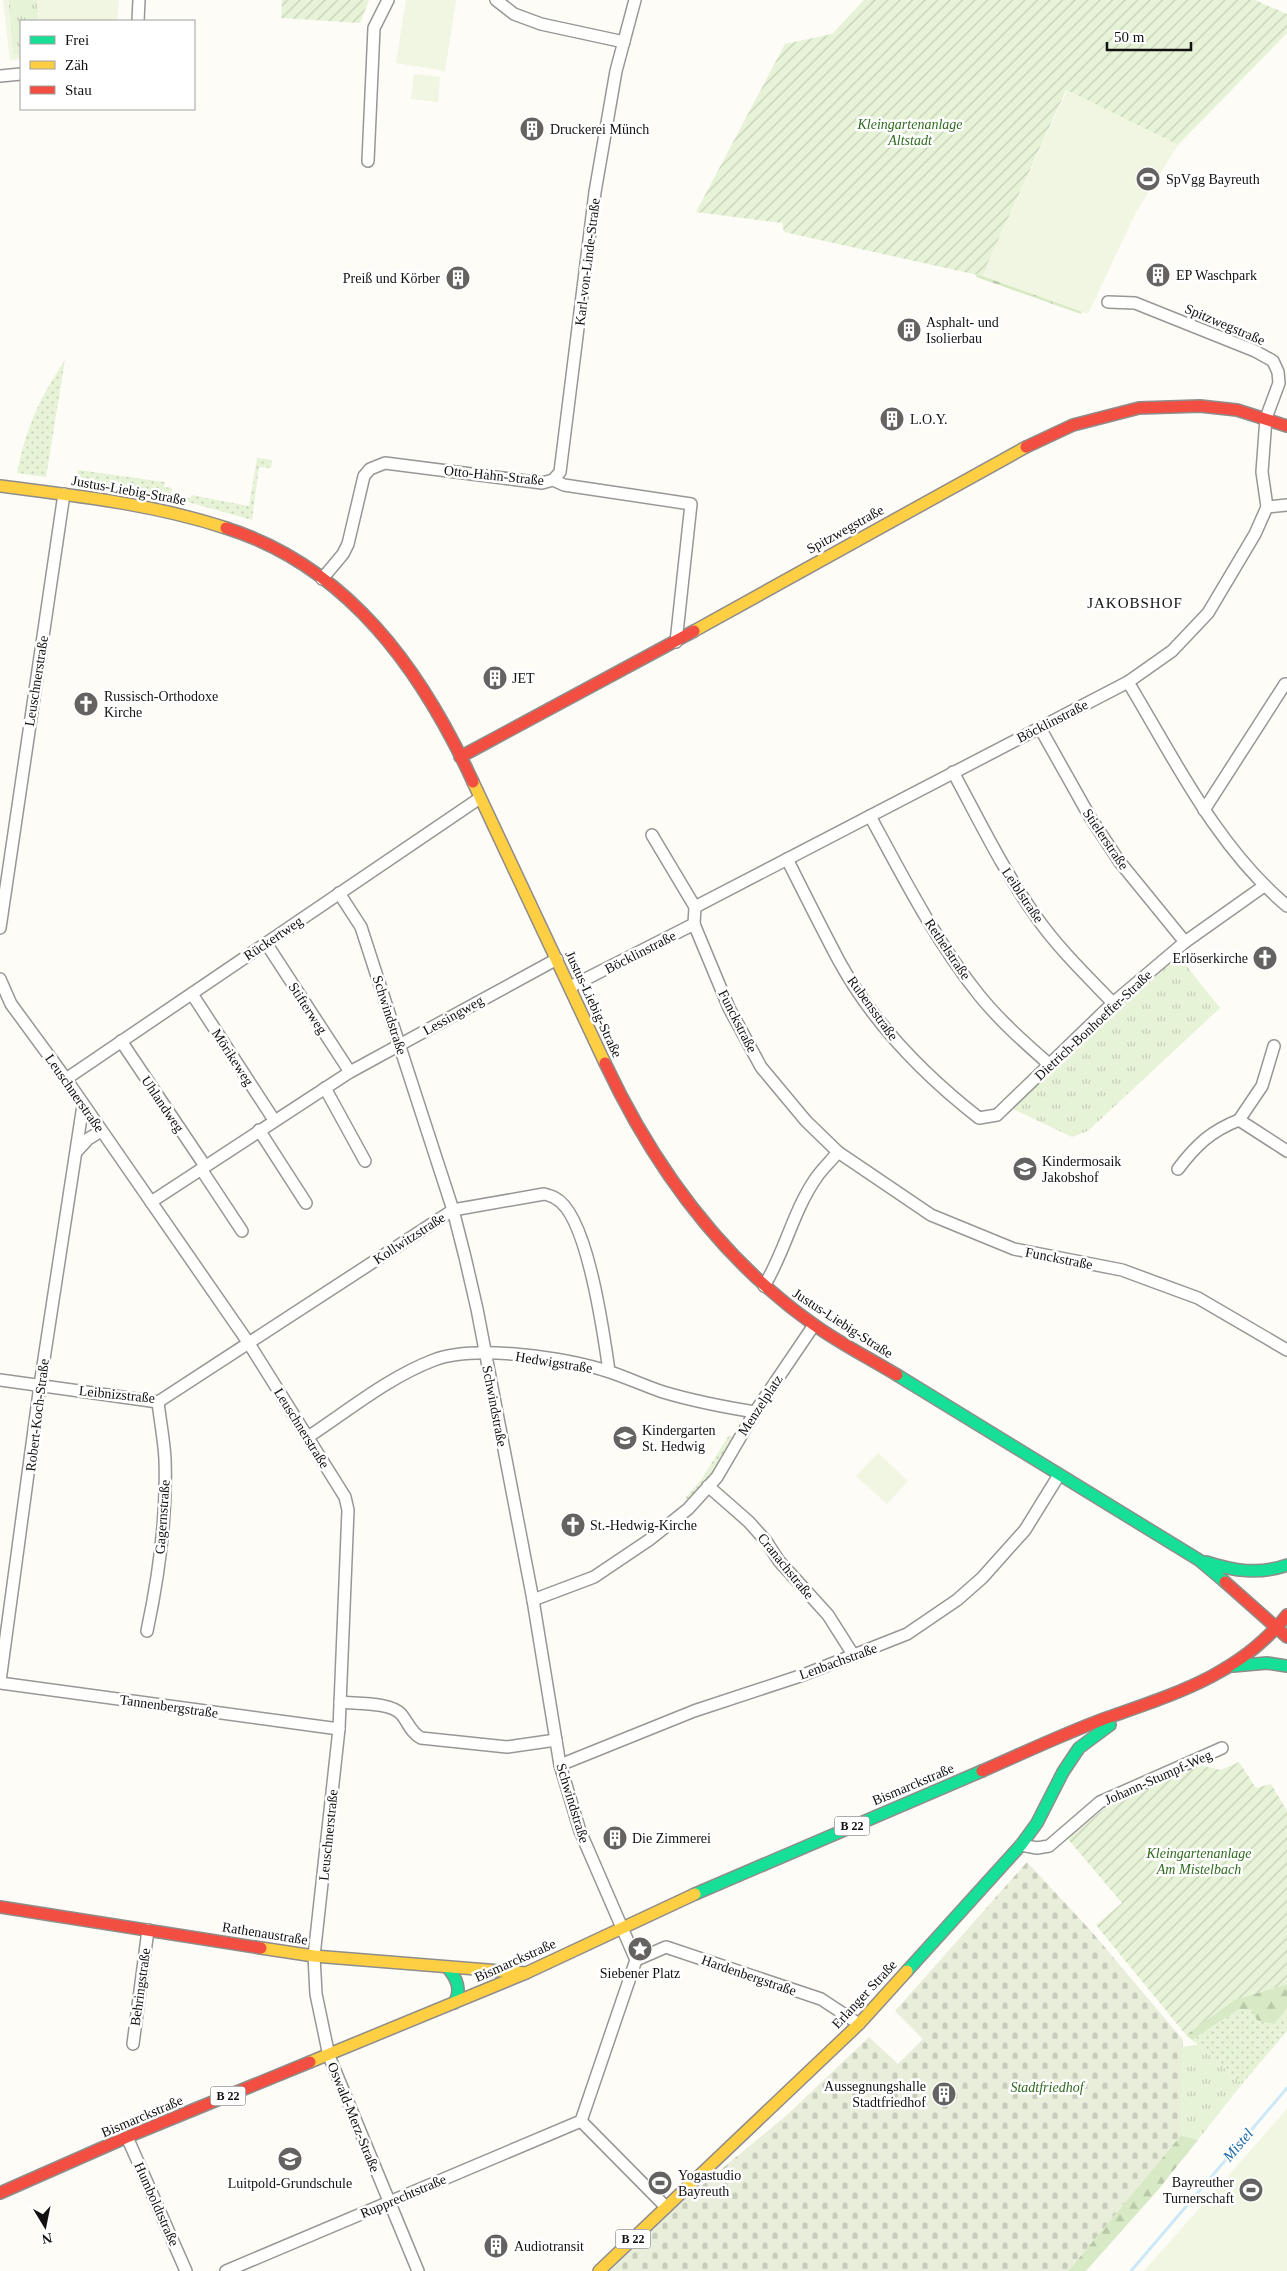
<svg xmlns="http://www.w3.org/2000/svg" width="1287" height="2271" font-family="Georgia,serif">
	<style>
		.grass { fill: url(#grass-dots) }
		.forest { fill: url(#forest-firs) }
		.cemetery { fill: url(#cemetery-stones) }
		.park { fill: url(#park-tufts) }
		.garden { fill: url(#garden-furrows) }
		.pitch { fill: #f0f6e1 }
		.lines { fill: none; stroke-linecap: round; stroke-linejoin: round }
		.stream { stroke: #cde8f7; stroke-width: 3 }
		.street-casing { stroke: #979795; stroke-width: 14 }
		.fast-casing { stroke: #8e8d8b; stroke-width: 14 }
		.slow-casing { stroke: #8e8d8b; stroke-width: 14 }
		.jam-casing { stroke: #8e8d8b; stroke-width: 14 }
		.street { stroke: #fffffe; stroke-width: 11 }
		.fast { stroke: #16e098; stroke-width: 11 }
		.slow { stroke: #ffcf43; stroke-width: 11 }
		.jam { stroke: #f24e42; stroke-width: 11 }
		.labels { text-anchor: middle; stroke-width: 5; stroke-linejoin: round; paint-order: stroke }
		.shield { fill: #fff; stroke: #585858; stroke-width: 1 }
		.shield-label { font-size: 12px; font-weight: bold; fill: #111 }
		.park-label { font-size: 14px; font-style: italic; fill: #2f6b1f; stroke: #fff }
		.poi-label { font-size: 14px; fill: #111; stroke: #fff; text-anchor: start }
		.street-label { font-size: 14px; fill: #111; stroke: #fff }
		.neighbourhood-label { font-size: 15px; letter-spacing: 1px; fill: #111; stroke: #fff }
		.water-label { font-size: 15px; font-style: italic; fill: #1768a6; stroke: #fff }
	</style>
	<defs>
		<pattern id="grass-dots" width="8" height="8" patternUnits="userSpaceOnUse" patternTransform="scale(1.25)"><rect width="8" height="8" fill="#e7f3d7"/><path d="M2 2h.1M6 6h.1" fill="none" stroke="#c5cfb8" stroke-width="1.8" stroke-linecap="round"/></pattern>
		<pattern id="forest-firs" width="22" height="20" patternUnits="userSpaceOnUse" patternTransform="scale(1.25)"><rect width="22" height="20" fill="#d8eac5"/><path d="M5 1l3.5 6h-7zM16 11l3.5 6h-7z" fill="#b8c8a8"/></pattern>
		<pattern id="cemetery-stones" width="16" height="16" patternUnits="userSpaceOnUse" patternTransform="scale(1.25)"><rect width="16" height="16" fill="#e9eedb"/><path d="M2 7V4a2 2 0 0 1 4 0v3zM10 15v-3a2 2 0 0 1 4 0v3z" fill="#c7cbbb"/></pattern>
		<pattern id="park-tufts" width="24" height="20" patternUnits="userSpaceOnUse" patternTransform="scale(1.25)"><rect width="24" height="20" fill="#e7f3d7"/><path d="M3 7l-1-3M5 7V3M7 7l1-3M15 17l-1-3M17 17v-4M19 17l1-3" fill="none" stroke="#c5cfb8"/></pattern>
		<pattern id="garden-furrows" width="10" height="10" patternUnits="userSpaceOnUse" patternTransform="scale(1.25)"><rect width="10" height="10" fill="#e7f3d7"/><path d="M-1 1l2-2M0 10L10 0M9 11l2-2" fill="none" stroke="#c5cfb8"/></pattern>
	</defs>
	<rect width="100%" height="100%" fill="#fdfcf7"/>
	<g class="grass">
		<path d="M65,360l-19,117 -29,-4c9,-45 22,-74 48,-113z"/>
		<polygon points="257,458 272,460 271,468 259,467 252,520 177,499 177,497 191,498 191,495 249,506"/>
		<polygon points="78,470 165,482 164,487 172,488 170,498 76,483"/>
		<polygon points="729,1435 736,1439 706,1482 690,1501 685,1498 701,1480"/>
		<polygon points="1287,2008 1287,2031 1242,2084 1192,2040 1239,2009 1252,2010 1273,2024"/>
	</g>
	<g class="forest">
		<polygon points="981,262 1084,305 1081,314 976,277"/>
		<polygon points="1287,1984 1287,2008 1274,2024 1257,2020 1252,2010 1239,2009 1192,2040 1186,2035 1234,2000"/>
		<polygon points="1181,2135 1198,2140 1158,2190 1086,2271 1068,2271"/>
	</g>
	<polygon class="cemetery" points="1027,1862 1091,1931 1183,2040 1181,2135 1068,2271 610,2271 660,2220 787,2115 869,2037 898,2064 923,2039 895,2011"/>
	<g class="park">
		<polygon points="8,0 37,0 39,21 21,21 21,54 13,55"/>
		<polygon points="1174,950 1220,1008 1088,1131 1072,1137 1013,1109"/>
		<polygon points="1198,2045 1242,2084 1198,2140 1181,2135 1182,2047"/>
	</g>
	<g class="garden">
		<polygon points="282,0 369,0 360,23 281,18"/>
		<polygon points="864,0 1255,0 1287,14 1287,33 1178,145 1066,90 982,276 784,232 782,223 696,212 785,44 832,34"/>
		<polygon points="1239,1762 1256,1788 1271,1784 1287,1811 1287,1984 1234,2000 1186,2035 1096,1925 1122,1903 1067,1838 1104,1809 1198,1765 1221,1770"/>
	</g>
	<g class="pitch">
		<polygon points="3,0 8,0 13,55 21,54 21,59 10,60"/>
		<polygon points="37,0 119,0 117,21 39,21"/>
		<polygon points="406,0 456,0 445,71 396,63"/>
		<polygon points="414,74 440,77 438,102 411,99"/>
		<polygon points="1067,90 1178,145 1136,212 1088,314 982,276"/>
		<polygon points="878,1453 908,1481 887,1504 856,1476"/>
		<polygon points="1287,2109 1287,2271 1144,2271"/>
	</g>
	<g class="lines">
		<polyline class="stream" points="1131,2271 1287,2088"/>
		<defs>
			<g id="street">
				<polyline points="496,0 514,14 541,24 624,42"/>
				<polyline points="138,21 139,0"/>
				<polyline points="0,76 21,74"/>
				<polyline points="368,161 374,28 388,0"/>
				<polyline points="553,480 560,472 595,192 616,71 635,0"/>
				<polyline points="1267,507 1287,505"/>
				<polyline points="322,579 343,554 348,544 364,476 370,469 385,463 542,483 553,480 564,485 691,504 676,642"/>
				<path d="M1128,682c47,78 88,164 159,224"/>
				<polyline points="1040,728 1090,817 1119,861 1185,942"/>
				<path d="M953,772c27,50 51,100 84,146 22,31 50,58 76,85"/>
				<polyline points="1204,810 1285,684"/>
				<path d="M870,816c33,61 65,124 109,179 21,26 46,48 71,70"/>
				<path d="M787,859c17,34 34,68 52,102 34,62 85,114 140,157l18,-3 116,-112 72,-61 79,-56"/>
				<polyline points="695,907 1128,682 1172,651 1208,613 1255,534 1267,507 1262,472 1266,418 1279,383 1278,372 1273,361 1255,351 1135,303 1108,302"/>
				<polyline points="694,924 729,1008 761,1067 806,1121 838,1152 931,1215 1014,1249 1122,1270 1198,1298 1287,1350"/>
				<polyline points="0,928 64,494"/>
				<polyline points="266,943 350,1072"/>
				<polyline points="0,979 11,1004 66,1079 248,1342 345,1497 348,1510 339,1729 314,1956 316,1994 329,2056 418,2271"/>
				<polyline points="570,987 694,924 695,907 652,835"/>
				<polyline points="192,994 274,1120"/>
				<polyline points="121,1041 205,1166"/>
				<polyline points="66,1079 480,798"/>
				<polyline points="325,1088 365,1161"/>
				<polyline points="1239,1120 1262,1086 1274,1046"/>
				<polyline points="259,1130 306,1203"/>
				<polyline points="78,1150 88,1139 101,1131"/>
				<polyline points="201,1169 242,1231"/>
				<path d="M1178,1169c18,-24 33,-38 61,-49l48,31"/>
				<polyline points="151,1202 350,1072 557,959"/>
				<path d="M764,1286c21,-34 29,-75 52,-108 6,-9 15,-17 22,-26"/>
				<path d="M0,1380l158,22 295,-192 91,-16c4,1 8,2 11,4 33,16 49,139 54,173"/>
				<path d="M308,1437c41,-27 81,-60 126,-77 42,-16 133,-2 176,12 18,6 35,14 53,20 30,9 61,15 92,20"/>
				<polyline points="708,1486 749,1522 766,1541 779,1561 828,1615 854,1656"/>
				<polyline points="533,1600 594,1577 649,1540 688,1509 717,1477 755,1412 814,1325"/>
				<path d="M147,1631c12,-56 20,-114 18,-172 -1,-19 -5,-39 -7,-57"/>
				<polyline points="0,1681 40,1385 83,1105"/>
				<polyline points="0,1683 339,1729"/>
				<path d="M340,1702c16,2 50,0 61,12 7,8 10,19 20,24l86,9 49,-7"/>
				<polyline points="560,1765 694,1711 803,1675 907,1634 957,1600 982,1578 1025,1530 1059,1475"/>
				<polyline points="1021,1845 1037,1848 1049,1846 1100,1802 1222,1748"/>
				<polyline points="636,1960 666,1947 821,1999 859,2024"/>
				<polyline points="133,2044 148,1930"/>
				<polyline points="581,2121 666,2207"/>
				<polyline points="127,2137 186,2271"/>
				<polyline points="226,2271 581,2121 636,1960 580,1831 560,1765 533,1600 477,1309 465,1257 453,1210 361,927 339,893"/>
			</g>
			<g id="fast">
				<polyline points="897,1375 1199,1560 1225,1582"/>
				<path d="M1206,1562c28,9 53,13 81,3"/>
				<polyline points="1233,1666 1267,1663 1287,1666"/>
				<polyline points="695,1894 982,1771"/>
				<path d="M448,1968c9,11 14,22 6,35"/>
				<polyline points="907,1971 1021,1845 1037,1823 1063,1772 1079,1748 1110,1725"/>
			</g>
			<g id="slow">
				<path d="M0,486c77,10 153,18 226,42"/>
				<polyline points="694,631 1026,447"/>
				<polyline points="473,782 605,1063"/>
				<polyline points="261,1948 314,1956 526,1973"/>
				<polyline points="310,2062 526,1973 695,1894"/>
				<polyline points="599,2271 859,2024 907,1971"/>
			</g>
			<g id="jam">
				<polyline points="1026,447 1073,425 1139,408 1200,406 1237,410 1287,426"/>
				<path d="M226,528c123,39 196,143 247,254"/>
				<polyline points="460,757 694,631"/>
				<path d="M605,1063c48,102 115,195 208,261 26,19 56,34 84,51"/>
				<polyline points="1225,1582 1287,1637"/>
				<path d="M982,1771c39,-17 79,-36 119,-51 70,-25 138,-44 186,-105"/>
				<polyline points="0,1907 261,1948"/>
				<polyline points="0,2193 127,2137 310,2062"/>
			</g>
		</defs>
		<use href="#street" class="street-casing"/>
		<use href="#fast" class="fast-casing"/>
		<use href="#slow" class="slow-casing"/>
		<use href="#jam" class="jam-casing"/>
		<use href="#street" class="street"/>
		<use href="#fast" class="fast"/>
		<use href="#slow" class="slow"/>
		<use href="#jam" class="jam"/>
	</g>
	<defs>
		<symbol id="building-disc" viewBox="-11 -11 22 22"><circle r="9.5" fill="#646362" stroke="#fff"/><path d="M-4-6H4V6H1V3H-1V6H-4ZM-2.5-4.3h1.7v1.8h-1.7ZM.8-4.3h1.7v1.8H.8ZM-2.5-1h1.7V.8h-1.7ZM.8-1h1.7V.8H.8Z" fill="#fff"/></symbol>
		<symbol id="stadium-disc" viewBox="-11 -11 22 22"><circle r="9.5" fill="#646362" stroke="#fff"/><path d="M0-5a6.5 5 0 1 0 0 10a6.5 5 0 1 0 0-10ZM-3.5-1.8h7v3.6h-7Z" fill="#fff"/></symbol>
		<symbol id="church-disc" viewBox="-11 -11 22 22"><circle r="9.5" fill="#646362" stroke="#fff"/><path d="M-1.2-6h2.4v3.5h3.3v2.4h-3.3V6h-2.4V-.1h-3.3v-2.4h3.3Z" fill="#fff"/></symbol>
		<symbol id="school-disc" viewBox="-11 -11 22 22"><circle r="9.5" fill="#646362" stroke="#fff"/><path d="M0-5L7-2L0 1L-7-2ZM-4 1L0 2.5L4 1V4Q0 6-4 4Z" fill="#fff"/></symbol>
		<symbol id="sight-disc" viewBox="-11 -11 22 22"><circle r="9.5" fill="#646362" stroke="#fff"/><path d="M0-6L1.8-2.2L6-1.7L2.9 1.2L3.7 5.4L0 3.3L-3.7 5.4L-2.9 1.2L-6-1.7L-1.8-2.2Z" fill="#fff"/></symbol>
	</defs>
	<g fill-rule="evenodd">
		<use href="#building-disc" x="518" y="115" width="28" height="28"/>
		<use href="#stadium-disc" x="1134" y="165" width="28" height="28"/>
		<use href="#building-disc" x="1144" y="261" width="28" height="28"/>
		<use href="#building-disc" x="444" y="264" width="28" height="28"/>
		<use href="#building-disc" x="895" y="316" width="28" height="28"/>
		<use href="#building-disc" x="878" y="405" width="28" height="28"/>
		<use href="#building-disc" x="481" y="664" width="28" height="28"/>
		<use href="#church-disc" x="72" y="690" width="28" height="28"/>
		<use href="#church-disc" x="1251" y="944" width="28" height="28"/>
		<use href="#school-disc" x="1011" y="1155" width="28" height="28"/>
		<use href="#school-disc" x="611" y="1424" width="28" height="28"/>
		<use href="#church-disc" x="559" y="1511" width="28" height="28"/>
		<use href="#building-disc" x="601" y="1824" width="28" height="28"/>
		<use href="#sight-disc" x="626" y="1935" width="28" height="28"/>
		<use href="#building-disc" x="930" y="2080" width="28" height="28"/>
		<use href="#school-disc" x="276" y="2145" width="28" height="28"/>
		<use href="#stadium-disc" x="646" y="2169" width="28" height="28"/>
		<use href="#stadium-disc" x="1237" y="2176" width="28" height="28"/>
		<use href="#building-disc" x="482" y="2232" width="28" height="28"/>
	</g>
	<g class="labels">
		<g class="shield">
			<rect x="834.5" y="1816.5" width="35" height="19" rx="4"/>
			<rect x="210.5" y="2086.5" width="35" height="19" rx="4"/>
			<rect x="615.5" y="2229.5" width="35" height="19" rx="4"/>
		</g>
		<g class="shield-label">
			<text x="852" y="1830">B 22</text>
			<text x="228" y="2100">B 22</text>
			<text x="633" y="2243">B 22</text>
		</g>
		<g class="park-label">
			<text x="910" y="129">Kleingartenanlage<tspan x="910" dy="16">Altstadt</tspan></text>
			<text x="1199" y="1858">Kleingartenanlage<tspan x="1199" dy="16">Am Mistelbach</tspan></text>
			<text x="1047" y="2092">Stadtfriedhof</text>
		</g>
		<g class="poi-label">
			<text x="550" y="134">Druckerei Münch</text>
			<text x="1166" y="184">SpVgg Bayreuth</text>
			<text x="1176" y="280">EP Waschpark</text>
			<text x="440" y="283" text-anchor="end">Preiß und Körber</text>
			<text x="926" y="327">Asphalt- und<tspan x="926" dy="16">Isolierbau</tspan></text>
			<text x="910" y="424">L.O.Y.</text>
			<text x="512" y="683">JET</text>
			<text x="104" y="701">Russisch-Orthodoxe<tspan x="104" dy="16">Kirche</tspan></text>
			<text x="1248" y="963" text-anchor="end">Erlöserkirche</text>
			<text x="1042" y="1166">Kindermosaik<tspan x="1042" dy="16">Jakobshof</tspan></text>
			<text x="642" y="1435">Kindergarten<tspan x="642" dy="16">St. Hedwig</tspan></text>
			<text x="590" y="1530">St.-Hedwig-Kirche</text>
			<text x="632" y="1843">Die Zimmerei</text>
			<text x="640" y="1978" text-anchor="middle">Siebener Platz</text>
			<text x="926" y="2091" text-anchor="end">Aussegnungshalle<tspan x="926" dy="16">Stadtfriedhof</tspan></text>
			<text x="678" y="2180">Yogastudio<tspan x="678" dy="16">Bayreuth</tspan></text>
			<text x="1234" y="2187" text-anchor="end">Bayreuther<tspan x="1234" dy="16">Turnerschaft</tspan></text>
			<text x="290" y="2188" text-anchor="middle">Luitpold-Grundschule</text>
			<text x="514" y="2251">Audiotransit</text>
		</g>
		<g class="street-label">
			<text transform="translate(587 262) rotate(-83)" y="5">Karl-von-Linde-Straße</text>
			<text transform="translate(1225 324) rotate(23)" y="5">Spitzwegstraße</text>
			<text transform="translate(494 475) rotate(6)" y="5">Otto-Hahn-Straße</text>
			<text transform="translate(129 490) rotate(10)" y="5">Justus-Liebig-Straße</text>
			<text transform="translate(845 529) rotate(-29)" y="5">Spitzwegstraße</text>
			<text transform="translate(36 681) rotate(-81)" y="5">Leuschnerstraße</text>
			<text transform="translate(1052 721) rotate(-27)" y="5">Böcklinstraße</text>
			<text transform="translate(1106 839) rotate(56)" y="5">Stielerstraße</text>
			<text transform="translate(1023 895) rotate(56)" y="5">Leiblstraße</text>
			<text transform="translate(273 938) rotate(-34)" y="5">Rückertweg</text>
			<text transform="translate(948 949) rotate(56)" y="5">Rethelstraße</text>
			<text transform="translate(640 952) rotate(-27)" y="5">Böcklinstraße</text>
			<text transform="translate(594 1004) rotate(65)" y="5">Justus-Liebig-Straße</text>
			<text transform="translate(308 1008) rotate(57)" y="5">Stifterweg</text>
			<text transform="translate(873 1008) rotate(54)" y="5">Rubensstraße</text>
			<text transform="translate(390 1015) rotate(72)" y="5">Schwindstraße</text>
			<text transform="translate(453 1015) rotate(-29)" y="5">Lessingweg</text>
			<text transform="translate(738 1021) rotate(63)" y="5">Funckstraße</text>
			<text transform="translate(1093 1025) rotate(-43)" y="5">Dietrich-Bonhoeffer-Straße</text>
			<text transform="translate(233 1057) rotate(57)" y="5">Mörikeweg</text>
			<text transform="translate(75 1093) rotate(55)" y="5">Leuschnerstraße</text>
			<text transform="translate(163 1104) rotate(56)" y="5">Uhlandweg</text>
			<text transform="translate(409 1238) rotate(-33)" y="5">Kollwitzstraße</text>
			<text transform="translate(1059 1258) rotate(11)" y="5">Funckstraße</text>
			<text transform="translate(843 1323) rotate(33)" y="5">Justus-Liebig-Straße</text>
			<text transform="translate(554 1362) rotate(9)" y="5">Hedwigstraße</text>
			<text transform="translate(117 1394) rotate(6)" y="5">Leibnizstraße</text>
			<text transform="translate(760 1405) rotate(-57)" y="5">Menzelplatz</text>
			<text transform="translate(495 1406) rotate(79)" y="5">Schwindstraße</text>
			<text transform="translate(37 1415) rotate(-83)" y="5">Robert-Koch-Straße</text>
			<text transform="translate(302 1428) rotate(58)" y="5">Leuschnerstraße</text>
			<text transform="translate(162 1517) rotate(-86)" y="5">Gagernstraße</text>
			<text transform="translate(786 1566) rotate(51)" y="5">Cranachstraße</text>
			<text transform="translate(838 1661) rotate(-20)" y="5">Lenbachstraße</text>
			<text transform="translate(169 1706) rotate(8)" y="5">Tannenbergstraße</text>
			<text transform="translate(1158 1777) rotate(-24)" y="5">Johann-Stumpf-Weg</text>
			<text transform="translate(913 1784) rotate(-23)" y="5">Bismarckstraße</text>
			<text transform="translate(573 1803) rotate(73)" y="5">Schwindstraße</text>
			<text transform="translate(328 1835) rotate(-84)" y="5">Leuschnerstraße</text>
			<text transform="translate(265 1933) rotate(9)" y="5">Rathenaustraße</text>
			<text transform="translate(515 1960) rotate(-24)" y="5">Bismarckstraße</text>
			<text transform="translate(749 1975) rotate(19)" y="5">Hardenbergstraße</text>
			<text transform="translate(140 1987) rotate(-82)" y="5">Behringstraße</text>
			<text transform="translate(864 1994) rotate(-47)" y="5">Erlanger Straße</text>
			<text transform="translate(142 2116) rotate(-23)" y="5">Bismarckstraße</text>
			<text transform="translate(354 2117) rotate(68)" y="5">Oswald-Merz-Straße</text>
			<text transform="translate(403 2196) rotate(-23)" y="5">Rupprechtstraße</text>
			<text transform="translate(157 2204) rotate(66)" y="5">Humboldtstraße</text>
		</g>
		<g class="neighbourhood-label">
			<text x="1135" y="608">JAKOBSHOF</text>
		</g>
		<g class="water-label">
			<text transform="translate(1238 2145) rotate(-50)" y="5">Mistel</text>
		</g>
	</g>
	<rect x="20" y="20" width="175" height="90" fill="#ffffff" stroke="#a0a0a0"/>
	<rect x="30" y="36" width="25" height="8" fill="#16e098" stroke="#a0a0a0"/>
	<text x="65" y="45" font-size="15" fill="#111111">Frei</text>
	<rect x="30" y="61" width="25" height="8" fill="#ffcf43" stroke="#a0a0a0"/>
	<text x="65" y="70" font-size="15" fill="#111111">Zäh</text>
	<rect x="30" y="86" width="25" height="8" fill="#f24e42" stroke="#a0a0a0"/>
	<text x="65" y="95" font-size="15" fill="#111111">Stau</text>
	<g transform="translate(45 2226) rotate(170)" stroke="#ffffff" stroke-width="4" paint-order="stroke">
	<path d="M0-4L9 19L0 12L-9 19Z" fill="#111111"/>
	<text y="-8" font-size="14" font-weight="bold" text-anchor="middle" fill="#111111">N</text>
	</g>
	<path d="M1107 42v8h84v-8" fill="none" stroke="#111111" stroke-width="2.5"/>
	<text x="1114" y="42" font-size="15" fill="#111111" stroke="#ffffff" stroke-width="4" paint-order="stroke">50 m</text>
</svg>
